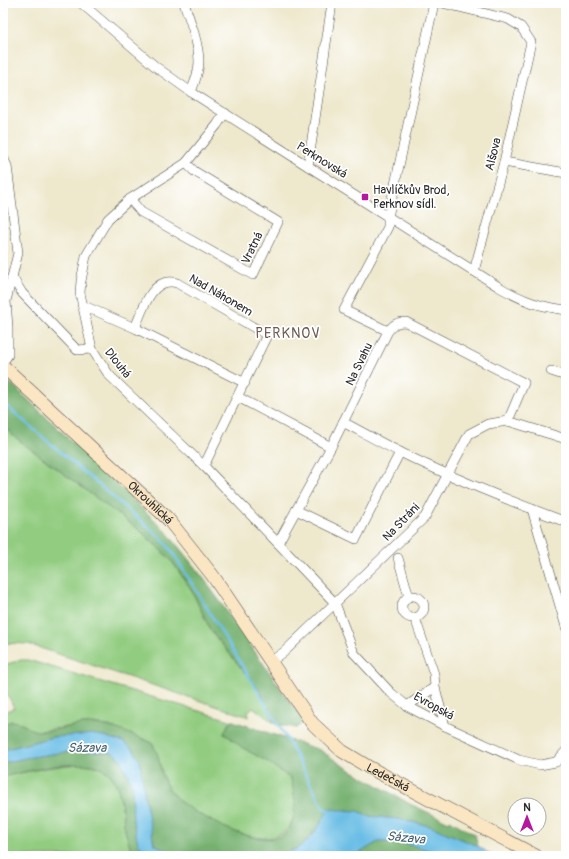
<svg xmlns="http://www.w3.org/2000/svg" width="569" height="859" font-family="Pangolin,sans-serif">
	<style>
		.green { fill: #92cc80; stroke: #5e7c56 }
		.forest { fill: #75b06e; stroke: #506e4c }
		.water { fill: #69bde5; stroke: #4a7488 }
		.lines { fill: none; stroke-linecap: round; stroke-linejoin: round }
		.stream { stroke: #69bde5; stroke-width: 2.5 }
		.street-casing { stroke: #484743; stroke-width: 10 }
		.secondary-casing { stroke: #484743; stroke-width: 14 }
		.street { stroke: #fff; stroke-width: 9 }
		.secondary { stroke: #fbe6c4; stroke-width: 13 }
		.poi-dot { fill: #b5179e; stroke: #fff; stroke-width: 1.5 }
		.labels { text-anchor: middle; stroke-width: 3.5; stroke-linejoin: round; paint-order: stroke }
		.street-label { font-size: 12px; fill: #2b2b2b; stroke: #fff }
		.poi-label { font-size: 12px; fill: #2b2b2b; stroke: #fff; text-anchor: start }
		.water-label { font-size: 13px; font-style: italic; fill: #415e6c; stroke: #fff }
		.quarter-label { font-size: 14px; letter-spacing: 1px; fill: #6d5a53; stroke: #fff }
	</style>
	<rect width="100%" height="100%" fill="#fff"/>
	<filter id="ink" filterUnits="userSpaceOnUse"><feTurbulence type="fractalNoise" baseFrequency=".025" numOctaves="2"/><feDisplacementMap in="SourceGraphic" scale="8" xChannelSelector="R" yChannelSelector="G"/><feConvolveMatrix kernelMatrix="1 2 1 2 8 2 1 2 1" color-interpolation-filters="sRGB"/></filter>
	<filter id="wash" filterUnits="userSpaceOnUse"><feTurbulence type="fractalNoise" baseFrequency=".012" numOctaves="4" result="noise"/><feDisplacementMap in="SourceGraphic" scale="16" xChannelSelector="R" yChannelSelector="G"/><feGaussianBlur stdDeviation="0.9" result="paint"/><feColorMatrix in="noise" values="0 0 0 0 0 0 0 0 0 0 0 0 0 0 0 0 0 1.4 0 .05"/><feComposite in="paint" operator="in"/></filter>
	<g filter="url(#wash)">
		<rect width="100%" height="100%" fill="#eee8cc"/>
		<g class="green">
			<polygon points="3,425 12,435 143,533 171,560 191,589 211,631 260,691 275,724 253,707 248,712 249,717 28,644 3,643"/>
			<path d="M21,660h7l205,61 -5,4 -4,8 19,15 25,14 23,17c1,7 4,14 4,21 2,59 -59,36 -90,17 -8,-4 -19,-9 -26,-16 -4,-5 -12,-13 -14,-19 -4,-13 -7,-26 -12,-38l-5,-3 -39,-15 -24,-2 -45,7 -9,-1 -7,-5 -12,-4 -9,3v-11l11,-5 -11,-23v-20z"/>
			<path d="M84,764c7,1 14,2 20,6 18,11 18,41 21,59 2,9 6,18 8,27h-130v-78l3,-2c25,-5 51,-11 78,-12z"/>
		</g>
		<g class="forest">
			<polygon points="3,376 165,530 204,579 304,722 296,728 275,724 260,691 211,631 191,589 171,560 143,533 12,435 3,425"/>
			<path d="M12,721c13,1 15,10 28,10 14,1 29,-5 43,-7 22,-2 45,9 65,17 14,9 10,30 18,43 4,6 10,15 16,19 19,14 91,56 108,24 7,-16 5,-31 1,-48l-23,-17 -25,-14 -19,-15 4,-8 5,-4 87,29 22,15 68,39 39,18 1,-2 25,15 3,11 -48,-20 -32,-7 -29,-3 -12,-5 -13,-1 -22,13 -21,23 -13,6 -4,4h-106l-24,-12 -9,-46 -11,-48 -10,-8 -30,-8 -41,3 -50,13v-26z"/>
			<path d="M72,751l40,1 9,8 11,25 1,36 5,22 8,13h-13c-2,-9 -6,-17 -8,-26 -2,-12 -3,-25 -6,-37 -2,-8 -7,-18 -14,-23 -20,-14 -76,1 -99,6l-3,2v-15l22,-5z"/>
			<polygon points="378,842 401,842 447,856 354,856"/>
		</g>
		<g class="water">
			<polygon points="94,734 124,742 134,750 140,761 145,798 154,844 178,856 146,856 138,843 133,821 132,785 121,760 112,752 72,751 26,758 3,763 3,750 53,737"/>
			<path d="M328,809l29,2 12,5 29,3 32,7 48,20 15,10h-46l-46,-14h-23l-24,14h-70c5,-5 12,-6 17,-10 12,-9 21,-23 27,-37z"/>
		</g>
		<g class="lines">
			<polyline class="stream" points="3,403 161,538 175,556 287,739 323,808 330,811"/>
		</g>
	</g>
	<g filter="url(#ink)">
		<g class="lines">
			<defs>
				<g id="street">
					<path d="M81,3l75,64 35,25 308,195c25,14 38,19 67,23"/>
					<path d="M184,3c6,17 15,41 15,59 0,10 -4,20 -8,30"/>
					<polyline points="442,3 508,19 521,27 531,42 504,162 474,271"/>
					<polyline points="225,113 217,125 186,163 130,199 108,219 86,256 81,281 80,293 92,349 109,375 204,466 335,603 354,653 390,692 407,706 445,726 519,760 540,765 556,762 566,751"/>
					<polyline points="3,157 7,166 18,253 6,301 8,327 8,355 3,362"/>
					<polyline points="504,162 566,173"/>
					<polyline points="308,166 332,3"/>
					<polyline points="130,199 141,212 253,275 278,222 194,171 186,163"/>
					<polyline points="12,277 22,293 77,350 92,349"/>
					<polyline points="82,305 135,328 245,383"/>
					<path d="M135,328c7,-17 17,-53 42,-45l90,52 -63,131"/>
					<polyline points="388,331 344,310 388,227 388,217 434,3"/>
					<polyline points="551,371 566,376"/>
					<polyline points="238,397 331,447"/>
					<path d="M343,422c19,10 38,21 57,30 54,27 110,49 166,70"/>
					<polyline points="532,509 566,627"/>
					<polyline points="296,510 356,539 400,452"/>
					<path d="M278,543l53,-96 57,-116c6,-7 9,-9 18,-9l118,61 -16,38"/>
					<polyline points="398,558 409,597"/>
					<circle cx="413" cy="607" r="11"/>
					<polyline points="415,618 434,674 435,687 445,726"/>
					<polyline points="270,662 284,652 425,517 469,434 488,424 508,421 566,439"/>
					<polyline points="407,706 435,687"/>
				</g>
				<g id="secondary">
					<path id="s1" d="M3,366l165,153 45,57 99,147 30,28 28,17 166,88"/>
				</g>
			</defs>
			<use href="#street" class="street-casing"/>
			<use href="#secondary" class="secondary-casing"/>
			<use href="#street" class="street"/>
			<use href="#secondary" class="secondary"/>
		</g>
	</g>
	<rect class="poi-dot" x="361" y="193" width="8" height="8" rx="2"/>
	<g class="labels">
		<g class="street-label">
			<text transform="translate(493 154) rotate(-76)" y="4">Alšova</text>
			<text transform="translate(322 160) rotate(32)" y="4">Perknovská</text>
			<text transform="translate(252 248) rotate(-64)" y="4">Vratná</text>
			<text transform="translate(221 295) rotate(30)" y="4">Nad Náhonem</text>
			<text transform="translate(118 363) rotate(51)" y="4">Dlouhá</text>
			<text transform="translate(359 364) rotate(-64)" y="4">Na Svahu</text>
			<text dy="4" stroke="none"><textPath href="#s1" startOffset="201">Okrouhlická</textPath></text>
			<text transform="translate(401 522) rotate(-46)" y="4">Na Stráni</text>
			<text transform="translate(434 706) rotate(29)" y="4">Evropská</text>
			<text dy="4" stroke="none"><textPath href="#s1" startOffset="569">Ledečská</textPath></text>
		</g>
		<g class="poi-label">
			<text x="373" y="194">Havlíčkův Brod,<tspan x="373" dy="14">Perknov sídl.</tspan></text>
		</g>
		<g class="water-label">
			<text x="87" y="752">Sázava</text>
			<text transform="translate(406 837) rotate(6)" y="5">Sázava</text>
		</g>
		<g class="quarter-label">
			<text x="288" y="338">PERKNOV</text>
		</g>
	</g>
	<rect width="569" height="859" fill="none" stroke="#fff" stroke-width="16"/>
	<g transform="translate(527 817)"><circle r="19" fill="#ffffff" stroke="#aaaaaa"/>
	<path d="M0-3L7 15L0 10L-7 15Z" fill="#b5179e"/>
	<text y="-6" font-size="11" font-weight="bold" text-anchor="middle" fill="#2b2b2b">N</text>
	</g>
</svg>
